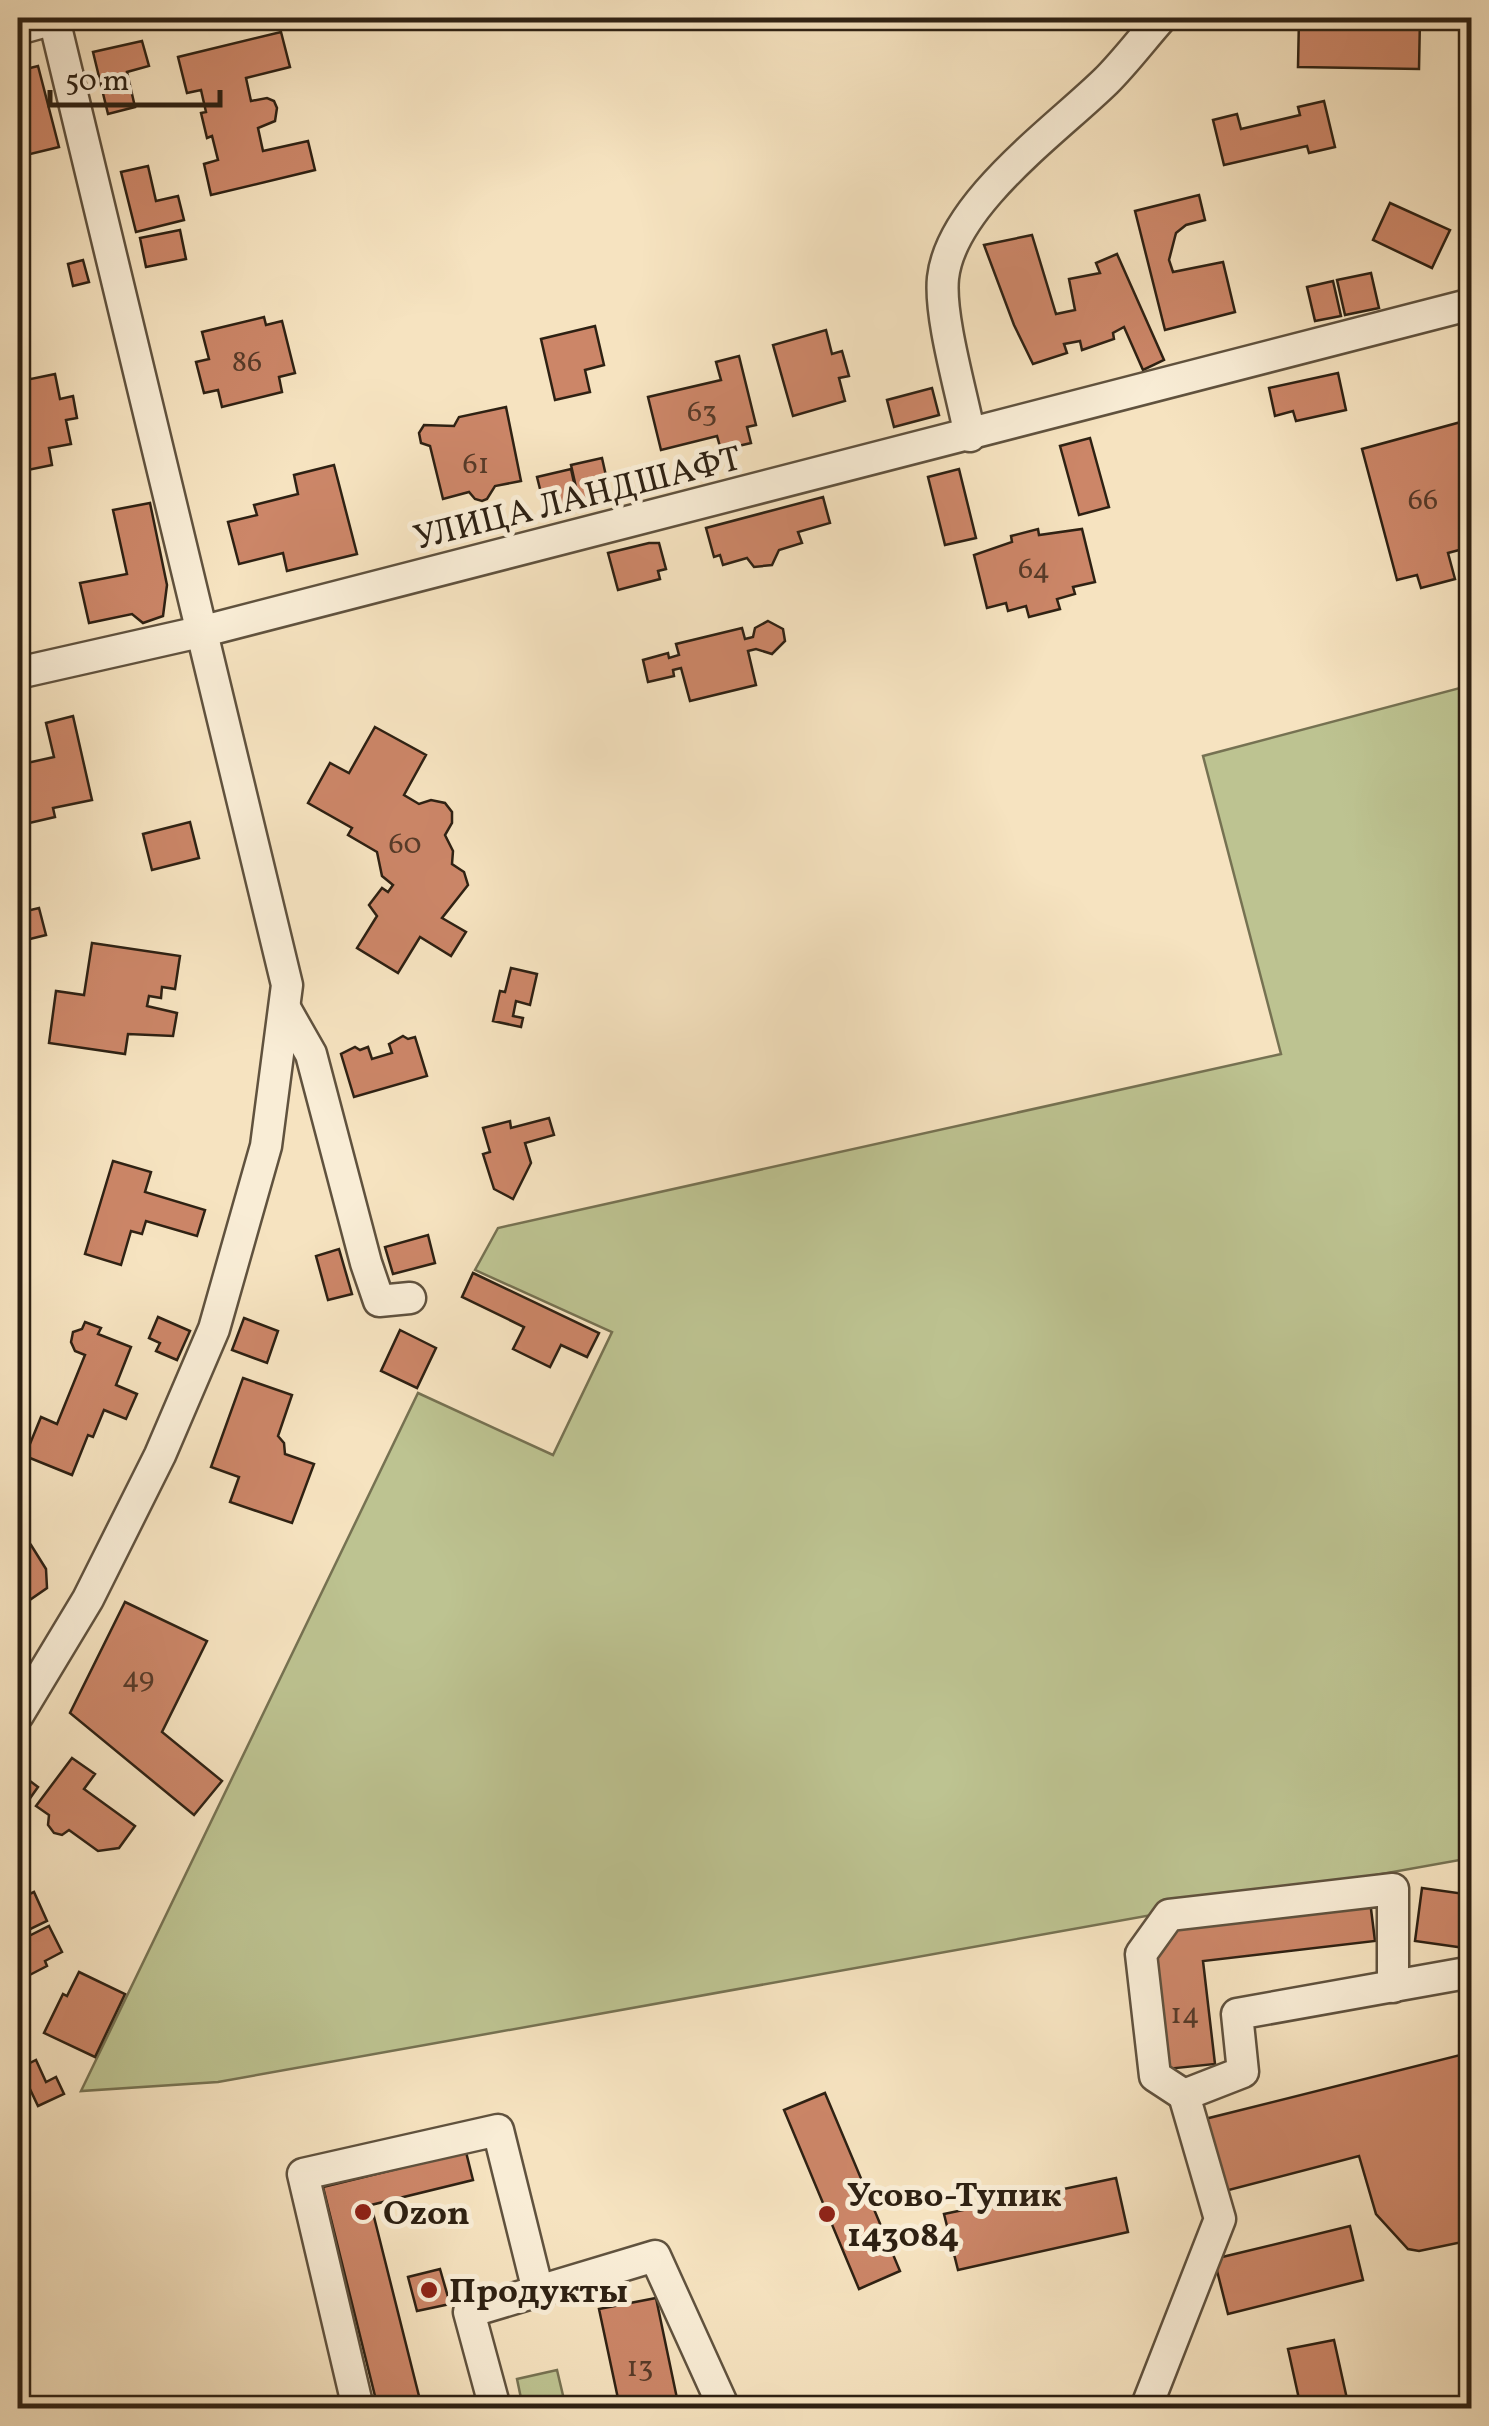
<svg xmlns="http://www.w3.org/2000/svg" width="1489" height="2426" font-family="Vollkorn,serif">
	<style>
		.green { fill: #bdc391; stroke: #767252; stroke-width: 2.5 }
		.building { fill: #cc8668; stroke: #2e2113; stroke-width: 2.5 }
		.lines { fill: none; stroke-linecap: round; stroke-linejoin: round }
		.minor-casing { stroke: #60523e; stroke-width: 35 }
		.minor { stroke: #f9edd6; stroke-width: 30 }
		.poi-dot { fill: #8f2418; stroke: #f9edd6; stroke-width: 4 }
		.labels { text-anchor: middle; stroke-width: 10; stroke-linejoin: round; paint-order: stroke }
		.number-label { font-size: 30px; fill: #563a28 }
		.street-label { font-size: 35px; fill: #2e2113; stroke: #f9edd6 }
		.poi-label { font-size: 35px; font-weight: bold; fill: #2e2113; stroke: #f9edd6; text-anchor: start }
	</style>
	<rect width="100%" height="100%" fill="#f6e3c0"/>
	<filter id="stains"><feTurbulence type="fractalNoise" baseFrequency=".002" numOctaves="4"/><feColorMatrix values="0 0 0 0 .2 0 0 0 0 .09 0 0 0 0 .02 0 0 0 .5 -.17"/></filter>
	<radialGradient id="worn" r=".72"><stop offset=".6" stop-color="#630" stop-opacity="0"/><stop offset="1" stop-color="#630" stop-opacity=".3"/></radialGradient>
	<g class="green">
		<polygon points="1471,685 1471,1858 218,2082 81,2091 418,1393 553,1455 612,1332 475,1270 498,1228 1281,1054 1203,756"/>
		<polygon points="557,2370 566,2408 523,2408 517,2379"/>
	</g>
	<g class="building">
		<polygon points="1299,18 1420,18 1419,69 1298,67"/>
		<polygon points="281,32 290,67 246,78 251,101 267,98 274,101 277,108 275,121 258,128 263,151 308,141 315,170 211,195 204,164 218,160 212,136 207,138 201,113 206,112 201,90 187,93 178,57"/>
		<polygon points="142,41 149,66 127,72 135,107 108,114 93,52"/>
		<polygon points="38,66 59,147 18,157 18,71"/>
		<polygon points="1324,101 1335,147 1309,153 1307,146 1224,165 1213,120 1237,114 1241,129 1300,115 1298,107"/>
		<polygon points="148,166 156,201 178,196 184,220 136,232 121,172"/>
		<polygon points="1199,195 1205,220 1186,225 1176,233 1169,260 1173,272 1223,262 1235,312 1165,330 1135,211"/>
		<polygon points="1390,203 1450,230 1432,268 1373,240"/>
		<polygon points="180,230 186,259 146,267 140,238"/>
		<polygon points="1032,235 1056,314 1075,310 1069,279 1100,273 1096,263 1117,254 1164,360 1143,370 1124,327 1113,333 1114,339 1082,350 1080,341 1064,344 1067,353 1033,364 1014,325 984,245"/>
		<polygon points="83,260 89,282 73,286 68,264"/>
		<polygon points="1371,273 1379,308 1345,315 1337,280"/>
		<polygon points="1333,281 1341,316 1315,321 1307,287"/>
		<polygon points="264,317 266,325 282,321 295,373 279,377 282,392 222,407 218,390 204,393 196,362 209,359 202,332"/>
		<polygon points="595,326 604,365 585,370 590,392 555,400 541,339"/>
		<polygon points="826,330 832,354 842,351 849,376 839,378 845,401 793,416 773,345"/>
		<polygon points="739,356 756,425 747,427 751,443 721,450 717,436 661,450 648,397 721,380 716,362"/>
		<polygon points="18,369 31,379 55,374 60,399 73,396 77,418 66,420 71,444 49,448 52,465 18,472"/>
		<polygon points="1338,373 1346,410 1296,421 1293,411 1275,416 1269,388"/>
		<polygon points="932,388 939,415 894,427 887,400"/>
		<polygon points="506,407 521,481 495,486 487,499 482,501 475,499 469,492 443,499 430,446 421,443 419,433 424,425 454,426 459,417"/>
		<polygon points="1472,419 1472,564 1464,566 1459,550 1448,553 1455,579 1421,588 1417,575 1397,580 1362,449"/>
		<polygon points="1090,438 1109,507 1079,515 1060,446"/>
		<polygon points="602,458 611,498 580,505 571,465"/>
		<polygon points="334,465 357,554 287,571 283,553 239,564 228,522 257,515 254,505 298,494 294,475"/>
		<polygon points="571,469 580,510 547,517 537,477"/>
		<polygon points="959,469 976,538 945,545 928,477"/>
		<polygon points="823,497 830,523 798,532 802,543 779,550 772,565 754,567 747,558 723,565 720,555 714,557 706,528"/>
		<polygon points="150,503 167,585 163,616 143,623 132,614 89,623 80,583 127,574 113,510"/>
		<polygon points="1038,529 1039,535 1082,529 1095,582 1073,587 1075,594 1057,599 1060,609 1029,617 1026,606 1008,611 1006,603 987,608 974,555 1012,542 1011,536"/>
		<polygon points="649,543 659,543 666,569 658,571 660,579 618,590 608,553"/>
		<polygon points="768,621 783,629 785,641 772,654 756,649 748,651 756,685 690,701 681,668 673,670 674,676 648,682 643,660 668,653 669,658 679,655 676,644 742,628 745,639 753,637 755,628"/>
		<polygon points="73,716 92,800 53,808 55,817 25,824 23,813 18,814 18,765 54,757 46,723"/>
		<polygon points="375,727 426,755 404,795 419,804 431,800 445,803 452,812 452,823 445,835 453,851 452,864 464,872 468,885 442,918 466,932 451,956 420,937 398,973 357,948 377,916 369,905 382,888 388,892 393,885 382,876 377,852 348,835 352,828 308,803 330,763 349,773"/>
		<polygon points="190,822 199,858 152,870 143,834"/>
		<polygon points="39,908 46,935 18,942 18,913"/>
		<polygon points="92,943 180,956 175,989 162,987 161,998 149,996 147,1006 177,1013 173,1036 128,1034 125,1054 49,1043 56,991 84,995"/>
		<polygon points="511,968 537,974 530,1005 516,1001 513,1016 523,1018 521,1027 493,1021 500,991 505,992"/>
		<polygon points="403,1036 408,1039 415,1037 427,1076 354,1097 341,1054 355,1047 360,1050 368,1047 372,1059 392,1053 389,1044"/>
		<polygon points="549,1118 554,1135 525,1143 531,1163 513,1199 494,1189 483,1154 490,1152 483,1128 510,1121 511,1128"/>
		<polygon points="113,1161 151,1172 145,1192 205,1210 197,1236 146,1221 142,1234 131,1231 121,1265 85,1254"/>
		<polygon points="428,1235 435,1263 393,1274 385,1247"/>
		<polygon points="339,1249 352,1294 328,1300 316,1256"/>
		<polygon points="473,1273 599,1333 587,1357 561,1345 550,1367 513,1349 524,1327 462,1297"/>
		<polygon points="158,1317 190,1331 177,1360 156,1351 160,1343 149,1338"/>
		<polygon points="244,1318 278,1331 267,1363 232,1350"/>
		<polygon points="85,1322 101,1328 98,1334 131,1347 116,1385 137,1394 126,1419 104,1410 93,1437 88,1435 72,1475 25,1456 41,1417 57,1424 85,1355 75,1351 71,1342 73,1332 82,1329"/>
		<polygon points="400,1330 436,1348 417,1388 381,1371"/>
		<polygon points="243,1378 292,1395 278,1436 284,1443 285,1454 314,1464 292,1523 230,1502 239,1477 211,1467"/>
		<polygon points="31,1545 46,1569 47,1588 18,1608 18,1553"/>
		<polygon points="125,1602 207,1641 162,1732 222,1781 194,1815 70,1713"/>
		<polygon points="72,1758 95,1774 84,1789 135,1826 119,1848 98,1851 69,1830 62,1835 54,1833 48,1825 49,1815 36,1806"/>
		<polygon points="18,1772 38,1787 21,1811 18,1808"/>
		<polygon points="18,1880 25,1896 34,1892 47,1921 18,1935"/>
		<polygon points="1422,1888 1472,1895 1472,1949 1415,1941"/>
		<polygon points="1370,1901 1375,1941 1203,1961 1215,2064 1167,2069 1155,1956 1179,1923"/>
		<polygon points="49,1926 62,1952 45,1961 47,1966 18,1981 18,1949 24,1946 21,1940"/>
		<polygon points="79,1972 125,1994 95,2057 44,2033 63,1994 67,1996"/>
		<polygon points="1472,2052 1472,2240 1419,2251 1408,2249 1376,2214 1359,2156 1221,2192 1197,2121"/>
		<polygon points="36,2060 46,2082 56,2077 64,2094 38,2106 20,2068"/>
		<polygon points="825,2093 900,2271 859,2289 784,2110"/>
		<polygon points="466,2152 473,2180 371,2205 422,2408 378,2408 323,2187"/>
		<polygon points="1116,2178 1128,2232 958,2270 944,2214"/>
		<polygon points="1350,2226 1363,2280 1228,2314 1214,2259"/>
		<polygon points="440,2269 450,2304 417,2311 408,2277"/>
		<polygon points="656,2298 679,2408 620,2408 599,2309"/>
		<polygon points="1334,2340 1349,2408 1301,2408 1288,2349"/>
	</g>
	<g class="lines">
		<defs>
			<g id="minor">
				<polyline points="18,29 54,19 287,985 266,1146 214,1329 160,1455 88,1599 18,1715"/>
				<path d="M970,436c-8,-42 -31,-119 -27,-158 8,-74 113,-148 163,-197 20,-20 37,-43 55,-63"/>
				<polyline points="18,673 204,631 1472,304"/>
				<polyline points="286,1010 311,1054 366,1263 379,1301 410,1298"/>
				<polyline points="1184,2095 1155,2076 1141,1954 1169,1915 1393,1889 1393,1987"/>
				<polyline points="358,2408 303,2174 498,2130 538,2291"/>
				<polyline points="495,2408 469,2312 655,2256 724,2408"/>
				<polyline points="1146,2408 1220,2219 1184,2095 1243,2072 1237,2014 1472,1972"/>
			</g>
		</defs>
		<use href="#minor" class="minor-casing"/>
		<use href="#minor" class="minor"/>
	</g>
	<g class="poi-dot">
		<circle cx="363" cy="2212" r="10"/>
		<circle cx="827" cy="2214" r="10"/>
		<circle cx="429" cy="2290" r="10"/>
	</g>
	<g class="labels">
		<g class="number-label">
			<text x="247" y="371">86</text>
			<text x="702" y="421">63</text>
			<text x="476" y="473">61</text>
			<text x="1423" y="509">66</text>
			<text x="1034" y="578">64</text>
			<text x="405" y="853">60</text>
			<text x="138" y="1687">49</text>
			<text x="1185" y="2023">14</text>
			<text x="640" y="2376">13</text>
		</g>
		<g class="street-label">
			<text transform="translate(577 497) rotate(-14)" y="12">УЛИЦА ЛАНДШАФТ</text>
		</g>
		<g class="poi-label">
			<text x="847" y="2206">Усово-Тупик<tspan x="847" dy="40">143084</tspan></text>
			<text x="383" y="2224">Ozon</text>
			<text x="449" y="2302">Продукты</text>
		</g>
	</g>
	<rect width="1489" height="2426" fill="none" stroke="#f6e3c0" stroke-width="60"/>
	<rect x="20" y="20" width="1449" height="2386" fill="none" stroke="#2e2113" stroke-width="5"/>
	<rect x="30" y="30" width="1429" height="2366" fill="none" stroke="#2e2113" stroke-width="2.5"/>
	<path d="M50 90v15h170v-15" fill="none" stroke="#2e2113" stroke-width="5"/>
	<text x="65" y="90" font-size="30" fill="#2e2113" stroke="#f9edd6" stroke-width="8" paint-order="stroke">50 m</text>
	<rect width="100%" height="100%" filter="url(#stains)"/>
	<rect width="100%" height="100%" fill="url(#worn)"/>
</svg>
